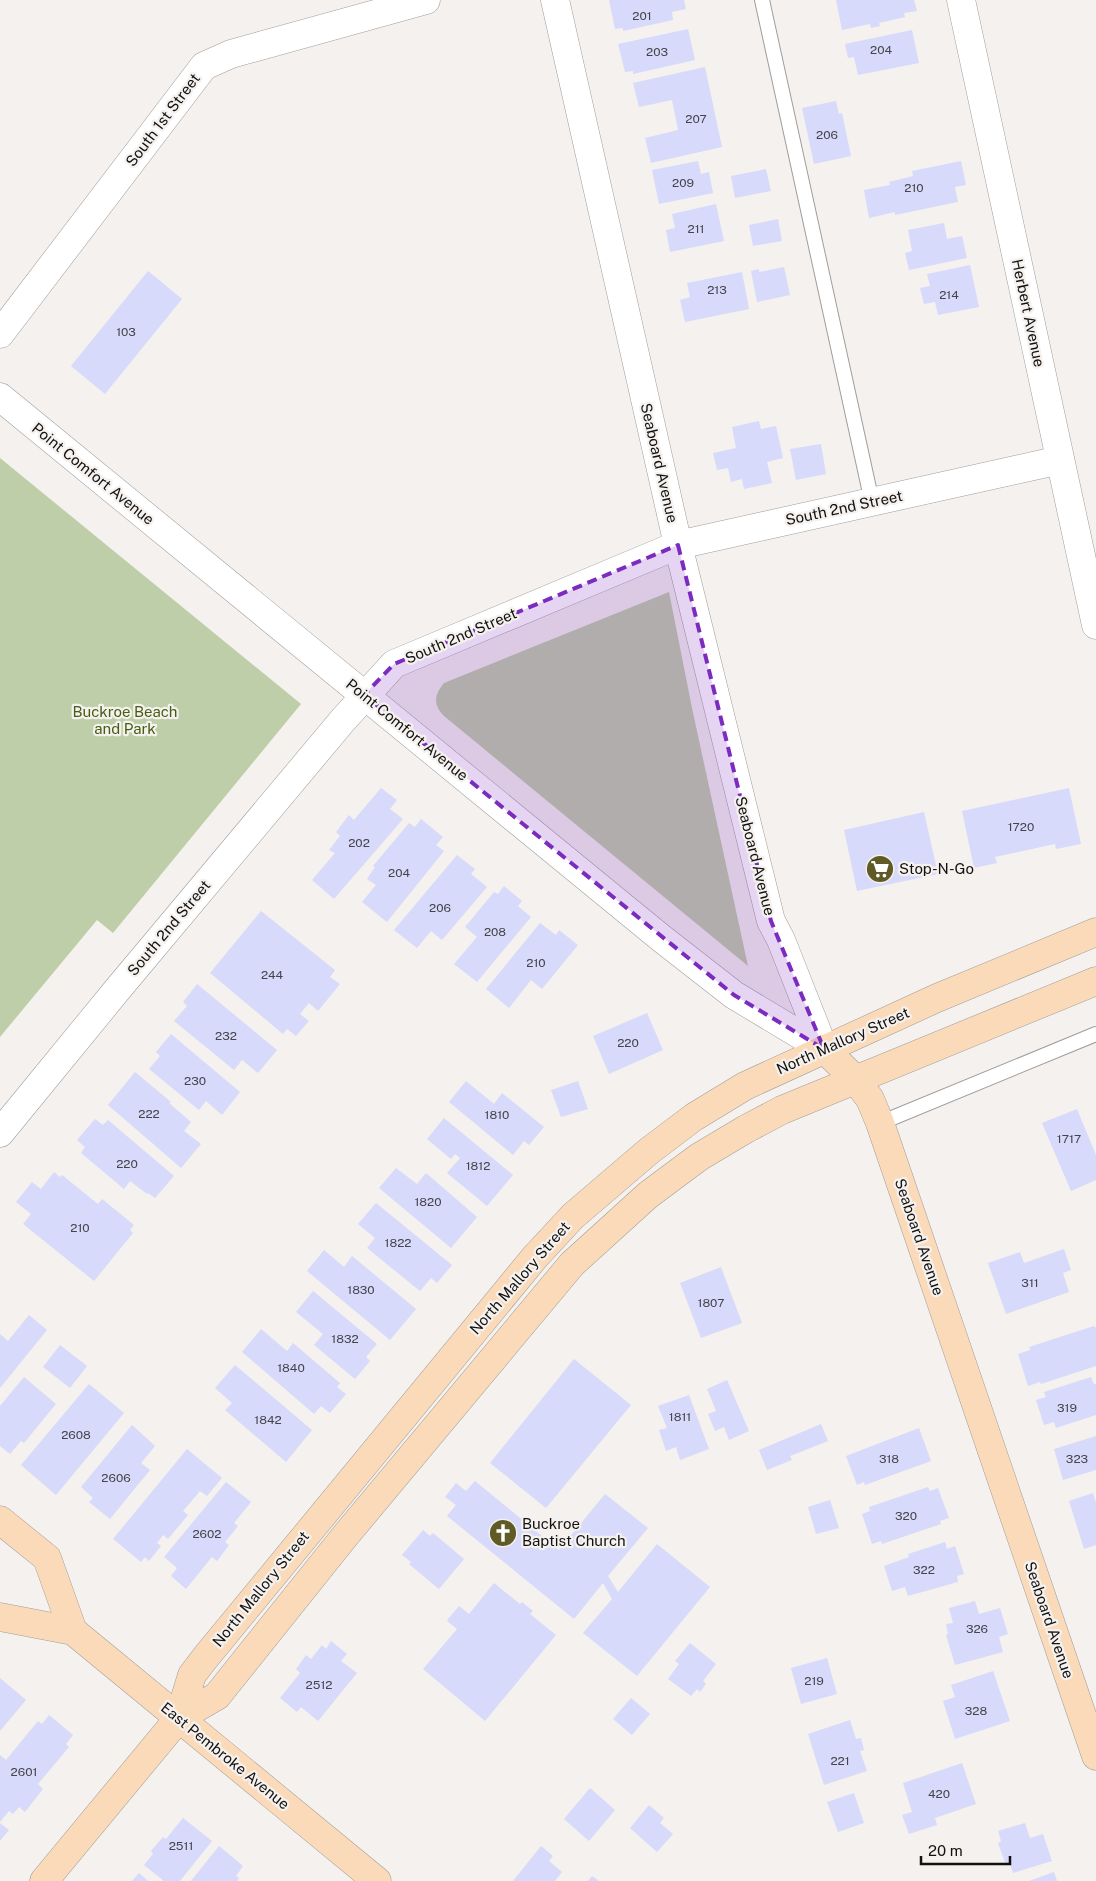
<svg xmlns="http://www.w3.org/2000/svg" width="1096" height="1881" font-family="'Public Sans',sans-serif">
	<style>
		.green { fill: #becea8 }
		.building { fill: #d7dafa }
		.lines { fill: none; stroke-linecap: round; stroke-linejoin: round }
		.lane-casing { stroke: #a09d9b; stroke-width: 16 }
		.street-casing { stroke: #a09d9b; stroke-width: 29 }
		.secondary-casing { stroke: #a09d9b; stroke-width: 29 }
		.lane { stroke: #fff; stroke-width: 14 }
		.street { stroke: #fff; stroke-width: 28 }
		.secondary { stroke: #fadab9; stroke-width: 28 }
		.marked { fill: #7b2cbf; fill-opacity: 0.2; stroke: #7b2cbf; stroke-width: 4; stroke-dasharray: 10 6; stroke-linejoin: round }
		.labels { text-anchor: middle; stroke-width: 4.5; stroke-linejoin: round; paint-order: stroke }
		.number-label { font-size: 12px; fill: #44444b }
		.street-label { font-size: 15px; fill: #131211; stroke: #f4f1ee }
		.park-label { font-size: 15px; fill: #465e12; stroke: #f4f1ee }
		.poi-label { font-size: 15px; fill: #131211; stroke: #f4f1ee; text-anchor: start }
	</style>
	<rect width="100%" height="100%" fill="#f4f1ee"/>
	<g class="green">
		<polygon points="0,458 301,704 113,933 97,920 0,1037"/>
		<path d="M669,592l23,116 56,258 -304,-250c-11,-11 -10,-21 0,-33z"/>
	</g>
	<g class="building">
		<polygon points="609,0 684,0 686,9 672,12 673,20 623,31 623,28 615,29"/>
		<polygon points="836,0 914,0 917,11 904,13 905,17 879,23 880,26 871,28 870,24 842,30"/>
		<polygon points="688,29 695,60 633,74 633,71 625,72 618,44"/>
		<polygon points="912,30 919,63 858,75 854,57 848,58 845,44"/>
		<polygon points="705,67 722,147 651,163 645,138 678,130 672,100 639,107 633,83"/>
		<polygon points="836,101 839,114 842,113 851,156 814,164 802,108"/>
		<polygon points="698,161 701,174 709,172 713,193 659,204 652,170"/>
		<polygon points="961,161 966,185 955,187 958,202 895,215 895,212 869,218 864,190 890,185 889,182 913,176 912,171"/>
		<polygon points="766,169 771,191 735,198 731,176"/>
		<polygon points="716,204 724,241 670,252 666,230 675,228 672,214"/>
		<polygon points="778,219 782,241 753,246 749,225"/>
		<polygon points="944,223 947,239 962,236 967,258 909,270 905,253 912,251 908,230"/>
		<polygon points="970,265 979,307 938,315 935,302 924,304 920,288 930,286 927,274"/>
		<polygon points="784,267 790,295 757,302 751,271 759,269 759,272"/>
		<polygon points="148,271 182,299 105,394 71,366"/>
		<polygon points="742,272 749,309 685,322 680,300 690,297 687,283"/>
		<polygon points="759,421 761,429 776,426 783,458 767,462 772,483 744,489 742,479 731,482 728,468 717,470 713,453 736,448 732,427"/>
		<polygon points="821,444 826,474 796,480 790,449"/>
		<polygon points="381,788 397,800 390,809 403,819 334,899 312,880 335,853 329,850 340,836 336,832 349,815 354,820"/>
		<polygon points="1069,788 1081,844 1056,849 1055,844 995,857 997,863 974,868 962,811"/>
		<polygon points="924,812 938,874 857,891 844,830"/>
		<polygon points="421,819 443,837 436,845 444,851 387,922 362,902 376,885 367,879 375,867 373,866 409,823 415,827"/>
		<polygon points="457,855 475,869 471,874 487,887 442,940 431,931 417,948 394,930"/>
		<polygon points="504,886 522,901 518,906 531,917 477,982 454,964 477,937 465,927 494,892 498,894"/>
		<polygon points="261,911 335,970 330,977 340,984 318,1011 309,1003 300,1014 309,1021 296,1036 287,1029 283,1034 210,973"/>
		<polygon points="540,923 556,935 559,930 578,945 542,989 531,980 509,1008 486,989"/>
		<polygon points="197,984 277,1050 258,1073 242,1060 234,1070 174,1021 187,1006 183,1002"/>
		<polygon points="647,1013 663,1050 609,1074 593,1036"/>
		<polygon points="171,1034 240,1092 222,1115 206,1101 199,1110 149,1069 160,1056 156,1052"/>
		<polygon points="135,1072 171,1102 169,1103 191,1122 184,1131 201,1144 181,1168 108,1105"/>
		<polygon points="466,1081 494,1104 502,1093 544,1127 529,1145 524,1141 513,1155 449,1102"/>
		<polygon points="578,1081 588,1109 561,1117 551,1090"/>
		<polygon points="1077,1109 1096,1155 1096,1180 1071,1191 1042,1123"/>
		<polygon points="444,1118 513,1175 487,1206 447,1173 460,1158 455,1154 451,1159 427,1139"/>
		<polygon points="95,1119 103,1125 108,1120 174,1176 155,1198 148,1193 147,1194 130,1181 124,1189 81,1153 85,1147 77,1140"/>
		<polygon points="396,1168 417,1184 426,1173 477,1217 451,1248 379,1188"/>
		<polygon points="54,1172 60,1177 62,1175 98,1204 102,1199 134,1225 130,1230 133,1233 94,1281 23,1224 31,1214 16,1202 32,1182 41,1189"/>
		<polygon points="376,1203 452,1265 437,1283 431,1278 420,1291 367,1248 375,1238 358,1224"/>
		<polygon points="1064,1249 1071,1270 1063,1273 1069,1292 1006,1314 988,1263 1020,1252 1024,1263"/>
		<polygon points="324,1250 344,1267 352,1256 416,1309 390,1340 307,1271"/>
		<polygon points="721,1267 742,1323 701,1338 680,1283"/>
		<polygon points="313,1291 377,1344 366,1357 370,1361 355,1379 314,1345 323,1334 296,1312"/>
		<polygon points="29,1315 47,1330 0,1388 0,1334 8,1341"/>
		<polygon points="1094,1326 1096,1328 1096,1366 1041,1384 1040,1382 1028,1386 1018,1354 1030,1350 1029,1347"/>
		<polygon points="261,1329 287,1351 293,1343 340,1383 337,1387 346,1394 330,1413 321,1406 314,1414 242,1352"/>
		<polygon points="60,1345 87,1366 70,1388 43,1367"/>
		<polygon points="574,1359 631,1405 546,1508 490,1463"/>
		<polygon points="235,1365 312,1430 286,1462 225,1410 232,1403 215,1388"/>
		<polygon points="24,1377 56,1404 24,1443 21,1441 10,1454 0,1446 0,1406"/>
		<polygon points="1091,1377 1094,1384 1096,1384 1096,1415 1056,1428 1054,1422 1044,1425 1036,1400 1046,1397 1044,1392"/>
		<polygon points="727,1380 749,1431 729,1440 724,1427 715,1431 708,1414 716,1411 707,1389"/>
		<polygon points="89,1384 124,1413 56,1495 21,1465"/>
		<polygon points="689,1395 709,1449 680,1460 676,1447 666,1451 659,1430 667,1428 658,1406"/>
		<polygon points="821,1424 828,1441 790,1456 792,1460 767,1470 759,1450"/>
		<polygon points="132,1425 155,1446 141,1463 150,1470 110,1519 89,1502 93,1498 81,1487"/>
		<polygon points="919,1428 931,1461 865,1485 864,1482 857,1485 846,1456"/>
		<polygon points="1096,1436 1096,1470 1063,1480 1054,1449"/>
		<polygon points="187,1449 222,1478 207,1496 200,1491 183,1511 188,1515 168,1539 163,1535 157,1543 161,1546 149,1561 145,1557 141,1562 113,1539"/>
		<polygon points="475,1481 559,1550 605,1494 648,1528 608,1576 618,1592 657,1544 710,1587 637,1676 583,1633 612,1599 603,1583 574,1619 447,1516 456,1505 445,1497 456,1483 466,1491"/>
		<polygon points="226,1482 251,1502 234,1523 238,1526 225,1542 229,1545 217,1561 212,1557 186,1589 171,1576 177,1568 164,1557"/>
		<polygon points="928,1487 930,1491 938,1488 949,1518 940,1521 941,1524 882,1544 881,1541 872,1544 862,1514 870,1511 869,1507"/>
		<polygon points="1093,1493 1096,1503 1096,1545 1084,1549 1069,1501"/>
		<polygon points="830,1500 839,1528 816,1534 808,1507"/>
		<polygon points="423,1530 430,1536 433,1533 464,1559 439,1589 409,1564 411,1562 402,1555"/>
		<polygon points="945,1542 947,1549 955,1546 964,1574 957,1576 958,1582 908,1596 905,1587 892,1591 884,1566 909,1557 908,1554"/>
		<polygon points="494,1583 520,1604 522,1602 533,1611 530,1614 556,1635 485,1721 423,1669 457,1629 447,1621 448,1619 459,1606 469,1614"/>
		<polygon points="975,1601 979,1614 1000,1608 1008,1634 999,1637 1003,1652 955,1665 946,1635 948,1634 946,1624 953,1623 949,1608"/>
		<polygon points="331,1641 347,1654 341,1661 357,1673 318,1721 301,1707 297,1712 280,1698 300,1673 296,1669 306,1655 311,1659 322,1645 326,1649"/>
		<polygon points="690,1643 716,1664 703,1681 706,1684 700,1692 697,1689 691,1696 668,1679 679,1664 675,1661"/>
		<polygon points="827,1658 837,1694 801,1704 791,1668"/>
		<polygon points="993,1671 1010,1721 955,1739 943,1701 955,1697 951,1685"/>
		<polygon points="0,1678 26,1700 0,1731"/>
		<polygon points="631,1698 650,1714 632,1735 613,1719"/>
		<polygon points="49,1715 73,1735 66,1744 69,1747 38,1784 43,1789 25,1812 19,1807 13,1814 9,1811 0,1822 0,1755 6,1760 38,1721 42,1724"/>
		<polygon points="850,1720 856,1739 861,1738 864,1750 860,1751 867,1771 824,1785 808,1734"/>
		<polygon points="962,1763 976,1804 935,1818 937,1825 909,1834 902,1815 912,1812 903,1783"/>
		<polygon points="590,1788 615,1810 589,1841 564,1819"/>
		<polygon points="854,1793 864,1823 838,1832 827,1802"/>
		<polygon points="649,1805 664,1818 660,1823 673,1834 657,1852 630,1828"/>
		<polygon points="183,1818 212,1841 180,1881 164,1881 144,1865 153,1854 151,1851 163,1837 166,1839"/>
		<polygon points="0,1823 9,1830 0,1841"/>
		<polygon points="1025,1823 1030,1838 1043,1834 1052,1861 1013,1873 1010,1864 1006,1865 998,1843 1001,1841 998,1831"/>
		<polygon points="219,1846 243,1866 236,1876 239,1878 237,1881 191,1881"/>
		<polygon points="541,1846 553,1856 549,1861 562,1872 555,1881 513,1881"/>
		<polygon points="1054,1872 1057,1881 1029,1881"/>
		<polygon points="139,1873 148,1881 132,1881"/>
		<polygon points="592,1876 599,1881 588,1881"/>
	</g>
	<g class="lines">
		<defs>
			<g id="lane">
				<polyline points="762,0 872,502"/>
				<polyline points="880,1123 1096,1034"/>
			</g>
			<g id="street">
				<polyline points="555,0 678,545 771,921 781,940 824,1049"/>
				<polyline points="961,0 1096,625"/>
				<polyline points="0,334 204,66 231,54 426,0"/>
				<polyline points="0,397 661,938 734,995 824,1049"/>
				<polyline points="0,1133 117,990 343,720 394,664 678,545 1060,460"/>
			</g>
			<g id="secondary">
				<polyline points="824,1049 855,1079 870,1099 880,1123 1096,1756"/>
				<polyline points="0,1520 47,1558 73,1631"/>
				<polyline points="0,1617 73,1631 377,1881"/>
				<polyline points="179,1718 192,1675 205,1658 535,1257 573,1216 649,1151 694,1117 745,1086 937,998 1096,932"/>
				<polyline points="44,1881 179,1718 217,1696 345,1536 572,1264 648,1195 699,1157 746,1129 782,1110 1096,981"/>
			</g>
		</defs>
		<use href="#lane" class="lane-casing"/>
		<use href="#street" class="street-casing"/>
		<use href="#secondary" class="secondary-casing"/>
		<use href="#lane" class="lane"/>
		<use href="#street" class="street"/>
		<use href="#secondary" class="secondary"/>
	</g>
	<path class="marked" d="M678,545l93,376 53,128 -90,-54 -370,-300 30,-31z"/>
	<defs>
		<symbol id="supermarket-disc" viewBox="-11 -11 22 22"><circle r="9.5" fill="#605a27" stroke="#f4f1ee"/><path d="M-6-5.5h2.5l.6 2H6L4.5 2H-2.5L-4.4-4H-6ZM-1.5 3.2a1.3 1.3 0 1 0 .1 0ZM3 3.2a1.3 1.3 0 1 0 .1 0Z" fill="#fff"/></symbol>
		<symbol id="church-disc" viewBox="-11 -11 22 22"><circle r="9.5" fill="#605a27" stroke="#f4f1ee"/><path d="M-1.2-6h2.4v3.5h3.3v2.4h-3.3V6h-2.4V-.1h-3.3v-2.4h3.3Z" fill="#fff"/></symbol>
	</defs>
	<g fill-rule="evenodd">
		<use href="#supermarket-disc" x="864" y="853" width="32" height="32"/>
		<use href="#church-disc" x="487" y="1517" width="32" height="32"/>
	</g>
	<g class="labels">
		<g class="number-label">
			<text x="642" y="20">201</text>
			<text x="881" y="54">204</text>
			<text x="657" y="56">203</text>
			<text x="696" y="123">207</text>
			<text x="827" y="139">206</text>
			<text x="683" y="187">209</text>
			<text x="914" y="192">210</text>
			<text x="696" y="233">211</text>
			<text x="717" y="294">213</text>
			<text x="949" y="299">214</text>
			<text x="126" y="336">103</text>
			<text x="1021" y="831">1720</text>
			<text x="359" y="847">202</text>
			<text x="399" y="877">204</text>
			<text x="440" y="912">206</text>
			<text x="495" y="936">208</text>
			<text x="536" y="967">210</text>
			<text x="272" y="979">244</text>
			<text x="226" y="1040">232</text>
			<text x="628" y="1047">220</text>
			<text x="195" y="1085">230</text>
			<text x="149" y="1118">222</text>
			<text x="497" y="1119">1810</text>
			<text x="1069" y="1143">1717</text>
			<text x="127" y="1168">220</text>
			<text x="478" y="1170">1812</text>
			<text x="428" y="1206">1820</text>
			<text x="80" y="1232">210</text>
			<text x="398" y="1247">1822</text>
			<text x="1030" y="1287">311</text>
			<text x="361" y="1294">1830</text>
			<text x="711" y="1307">1807</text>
			<text x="345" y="1343">1832</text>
			<text x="291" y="1372">1840</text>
			<text x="1067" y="1412">319</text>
			<text x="680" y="1421">1811</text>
			<text x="268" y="1424">1842</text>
			<text x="76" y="1439">2608</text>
			<text x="889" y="1463">318</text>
			<text x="1077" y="1463">323</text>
			<text x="116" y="1482">2606</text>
			<text x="906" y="1520">320</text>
			<text x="207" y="1538">2602</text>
			<text x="924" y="1574">322</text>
			<text x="977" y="1633">326</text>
			<text x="814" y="1685">219</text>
			<text x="319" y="1689">2512</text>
			<text x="976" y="1715">328</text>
			<text x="840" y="1765">221</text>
			<text x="24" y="1776">2601</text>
			<text x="939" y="1798">420</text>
			<text x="181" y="1850">2511</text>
		</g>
		<g class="street-label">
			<text transform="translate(163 120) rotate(-53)" y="5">South 1st Street</text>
			<text transform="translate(1028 313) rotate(78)" y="5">Herbert Avenue</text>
			<text transform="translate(659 463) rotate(77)" y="5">Seaboard Avenue</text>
			<text transform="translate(93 474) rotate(39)" y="5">Point Comfort Avenue</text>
			<text transform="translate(844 508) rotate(-12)" y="5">South 2nd Street</text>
			<text transform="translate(461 636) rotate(-23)" y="5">South 2nd Street</text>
			<text transform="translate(407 730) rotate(39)" y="5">Point Comfort Avenue</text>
			<text transform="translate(755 856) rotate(76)" y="5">Seaboard Avenue</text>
			<text transform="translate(169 928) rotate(-50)" y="5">South 2nd Street</text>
			<text transform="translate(843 1041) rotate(-24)" y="5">North Mallory Street</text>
			<text transform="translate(919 1237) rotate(71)" y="5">Seaboard Avenue</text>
			<text transform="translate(520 1278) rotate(-49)" y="5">North Mallory Street</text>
			<text transform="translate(261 1589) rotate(-51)" y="5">North Mallory Street</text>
			<text transform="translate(1049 1620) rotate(71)" y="5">Seaboard Avenue</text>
			<text transform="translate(225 1756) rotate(39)" y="5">East Pembroke Avenue</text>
		</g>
		<g class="park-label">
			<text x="125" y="717">Buckroe Beach<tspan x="125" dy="17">and Park</tspan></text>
		</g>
		<g class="poi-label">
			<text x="899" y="874">Stop-N-Go</text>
			<text x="522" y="1529">Buckroe<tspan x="522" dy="17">Baptist Church</tspan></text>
		</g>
	</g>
	<path d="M921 1856v8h89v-8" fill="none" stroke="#131211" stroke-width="2.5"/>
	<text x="928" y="1856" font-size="15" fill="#131211" stroke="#f4f1ee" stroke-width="4" paint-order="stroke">20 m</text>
</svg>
